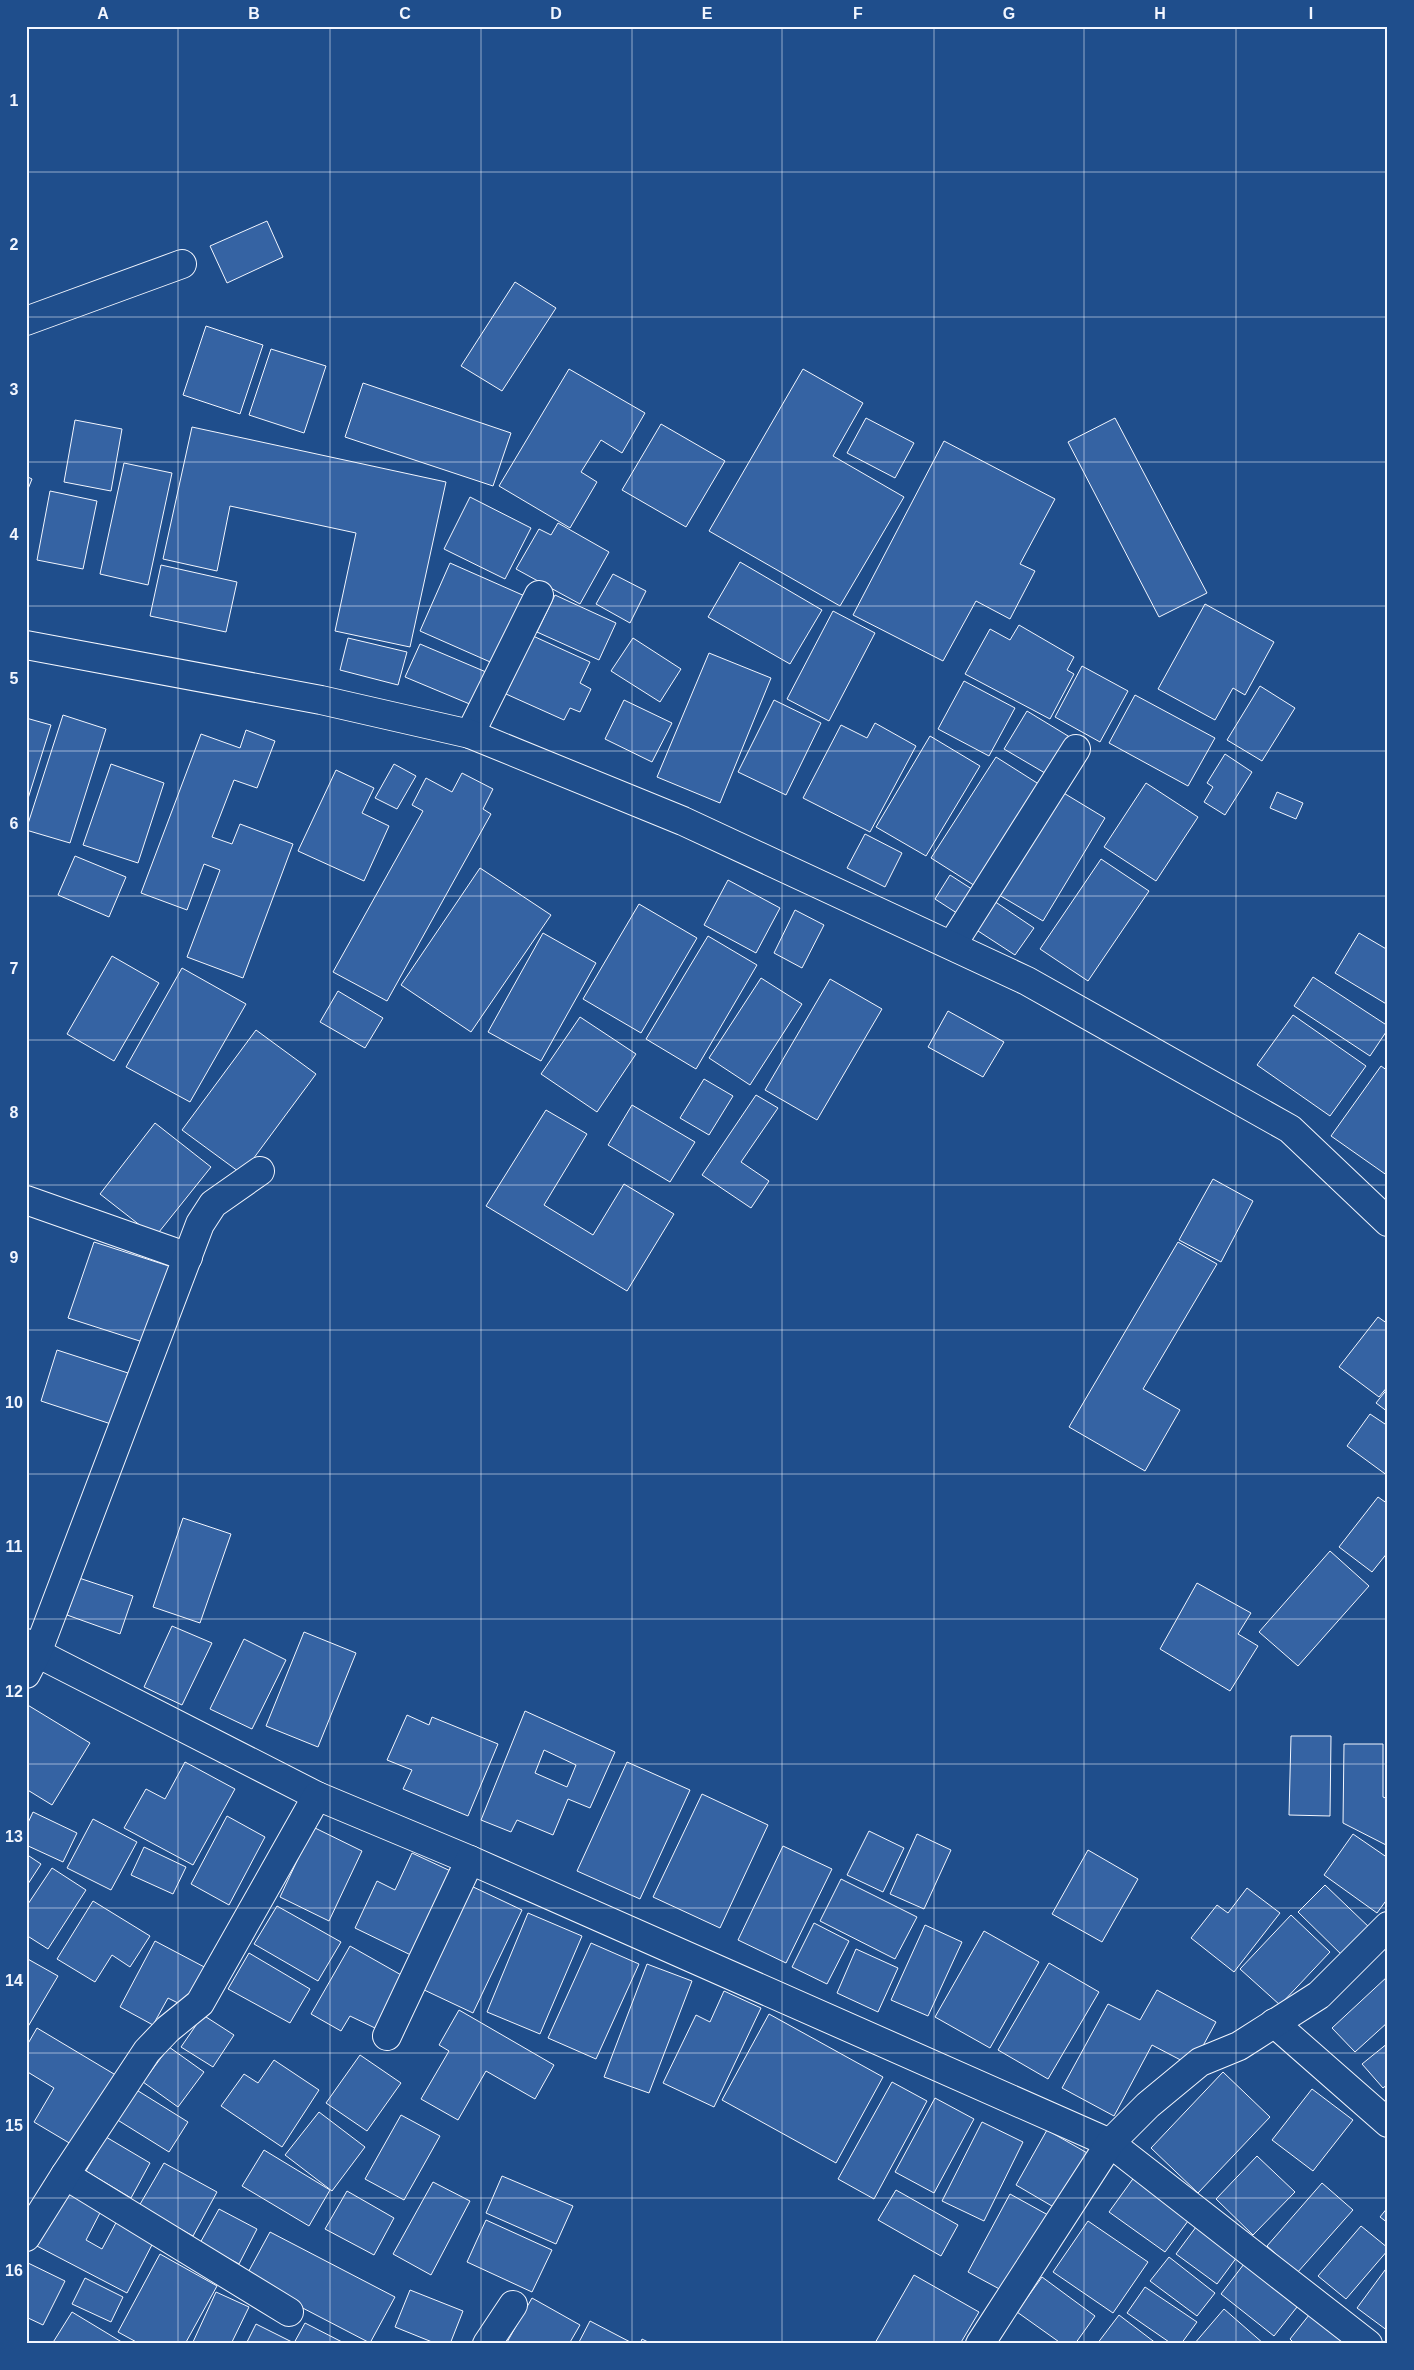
<svg xmlns="http://www.w3.org/2000/svg" width="1414" height="2370" font-family="Helvetica,sans-serif">
	<style>
		.building { fill: #3563a3; stroke: #f2f6ff; fill-rule: evenodd }
		.lines { fill: none; stroke-linecap: round; stroke-linejoin: round }
		.minor-casing { stroke: #f2f6ff; stroke-width: 30 }
		.primary-casing { stroke: #f2f6ff; stroke-width: 30 }
		.minor { stroke: #1f4e8c; stroke-width: 28 }
		.primary { stroke: #1f4e8c; stroke-width: 28 }
		.grid { fill: none; stroke: #f2f6ff; stroke-width: 1; stroke-opacity: 0.55 }
		.neatline { fill: none; stroke: #f2f6ff; stroke-width: 2 }
		.grid-label { font-size: 16px; text-anchor: middle; font-weight: bold; fill: #f2f6ff }
	</style>
	<rect width="100%" height="100%" fill="#1f4e8c"/>
	<g class="building">
		<polygon points="267,221 283,257 227,283 210,246"/>
		<polygon points="515,282 556,308 502,391 461,366"/>
		<polygon points="206,326 263,345 240,414 183,395"/>
		<polygon points="271,349 326,366 304,433 249,415"/>
		<polygon points="569,369 645,413 622,453 601,440 581,472 597,482 570,528 499,486"/>
		<polygon points="803,369 863,403 833,456 904,497 840,606 709,531"/>
		<polygon points="363,383 511,433 493,486 345,437"/>
		<polygon points="866,418 914,443 895,478 847,453"/>
		<polygon points="1115,418 1207,593 1159,617 1068,442"/>
		<polygon points="75,420 122,429 111,491 64,482"/>
		<polygon points="661,424 725,461 686,527 622,490"/>
		<polygon points="192,427 446,482 410,647 335,631 356,533 230,506 217,571 163,559"/>
		<polygon points="944,441 1055,499 1020,564 1035,571 1010,619 976,601 943,661 853,615"/>
		<polygon points="124,463 172,473 148,585 100,574"/>
		<polygon points="26,476 32,479 26,494"/>
		<polygon points="50,491 97,501 83,569 37,560"/>
		<polygon points="470,497 531,528 505,579 444,549"/>
		<polygon points="558,523 609,552 580,604 516,569 539,529 551,535"/>
		<polygon points="740,562 822,610 790,664 708,617"/>
		<polygon points="450,563 527,597 497,665 420,631"/>
		<polygon points="161,565 237,582 226,632 150,616"/>
		<polygon points="613,574 646,591 630,623 596,604"/>
		<polygon points="555,595 616,623 599,660 537,632"/>
		<polygon points="1205,604 1274,642 1245,695 1233,688 1215,720 1158,689"/>
		<polygon points="833,611 875,633 829,721 787,699"/>
		<polygon points="1019,625 1074,657 1067,670 1074,674 1050,719 965,674 990,629 1010,640"/>
		<polygon points="533,636 590,662 580,683 591,689 580,712 570,708 564,720 506,694"/>
		<polygon points="348,638 407,652 398,685 340,670"/>
		<polygon points="633,638 681,669 660,702 611,671"/>
		<polygon points="420,644 486,672 472,705 405,677"/>
		<polygon points="709,653 771,678 720,803 657,777"/>
		<polygon points="1082,666 1128,691 1100,742 1055,717"/>
		<polygon points="964,681 1015,708 989,756 938,729"/>
		<polygon points="1260,686 1295,708 1262,761 1227,740"/>
		<polygon points="1135,695 1215,738 1188,786 1109,743"/>
		<polygon points="624,700 672,723 652,762 605,739"/>
		<polygon points="774,700 821,723 786,795 738,772"/>
		<polygon points="1027,711 1073,739 1050,776 1004,749"/>
		<polygon points="63,715 106,729 70,843 26,830"/>
		<polygon points="26,718 51,725 26,805"/>
		<polygon points="875,723 916,746 870,832 803,798 841,725 867,738"/>
		<polygon points="246,730 275,741 257,788 234,780 212,837 232,844 240,824 293,844 243,978 187,957 220,870 204,864 187,910 141,893 201,734 240,748"/>
		<polygon points="930,736 980,766 926,856 876,827"/>
		<polygon points="1225,754 1252,772 1225,815 1204,802 1213,787 1207,783"/>
		<polygon points="996,757 1045,788 980,889 931,858"/>
		<polygon points="111,764 164,783 138,863 83,845"/>
		<polygon points="394,764 416,776 397,809 375,798"/>
		<polygon points="336,770 374,788 362,813 389,826 364,881 298,851"/>
		<polygon points="462,773 493,789 483,809 491,814 387,1001 333,972 423,811 412,805 426,778 452,792"/>
		<polygon points="1146,783 1198,817 1156,881 1104,847"/>
		<polygon points="1062,792 1105,818 1043,921 999,895"/>
		<polygon points="1277,792 1303,803 1296,819 1270,808"/>
		<polygon points="865,834 902,853 885,887 847,868"/>
		<polygon points="75,856 126,877 109,917 58,895"/>
		<polygon points="1101,859 1149,891 1088,981 1040,949"/>
		<polygon points="480,868 551,915 471,1032 401,985"/>
		<polygon points="950,875 978,893 963,917 935,899"/>
		<polygon points="728,880 780,908 756,953 704,925"/>
		<polygon points="994,901 1034,928 1015,955 975,929"/>
		<polygon points="639,904 697,938 641,1033 583,999"/>
		<polygon points="795,910 824,925 802,968 774,953"/>
		<polygon points="543,933 596,963 541,1061 488,1032"/>
		<polygon points="1359,933 1388,950 1388,1005 1335,973"/>
		<polygon points="708,936 757,965 696,1069 646,1039"/>
		<polygon points="112,956 159,983 114,1061 67,1034"/>
		<polygon points="182,968 246,1004 190,1102 126,1067"/>
		<polygon points="1313,977 1388,1026 1388,1029 1370,1056 1294,1006"/>
		<polygon points="761,978 802,1004 750,1085 709,1058"/>
		<polygon points="830,979 882,1009 817,1120 765,1090"/>
		<polygon points="338,991 383,1018 365,1048 320,1022"/>
		<polygon points="948,1011 1004,1042 983,1077 928,1047"/>
		<polygon points="1293,1015 1366,1066 1330,1116 1257,1065"/>
		<polygon points="580,1017 636,1054 597,1112 541,1074"/>
		<polygon points="256,1030 316,1074 242,1174 182,1130"/>
		<polygon points="1381,1066 1388,1071 1388,1176 1331,1136"/>
		<polygon points="704,1079 733,1096 709,1135 680,1118"/>
		<polygon points="756,1095 778,1108 741,1162 769,1181 751,1208 702,1175"/>
		<polygon points="632,1105 695,1142 670,1182 608,1145"/>
		<polygon points="546,1110 587,1134 544,1205 593,1235 624,1184 674,1214 627,1291 486,1206"/>
		<polygon points="155,1123 211,1167 155,1237 100,1194"/>
		<polygon points="1213,1179 1253,1201 1221,1262 1179,1240"/>
		<polygon points="94,1242 175,1268 149,1344 68,1318"/>
		<polygon points="1178,1242 1217,1264 1143,1389 1180,1410 1145,1471 1069,1427"/>
		<polygon points="1378,1317 1388,1324 1388,1386 1379,1397 1339,1367"/>
		<polygon points="57,1350 128,1373 111,1424 41,1401"/>
		<polygon points="1388,1388 1388,1412 1376,1403"/>
		<polygon points="1370,1414 1388,1426 1388,1476 1347,1446"/>
		<polygon points="1378,1497 1388,1504 1388,1552 1372,1572 1339,1547"/>
		<polygon points="183,1518 231,1534 200,1623 153,1607"/>
		<polygon points="1330,1551 1369,1586 1298,1666 1259,1632"/>
		<polygon points="79,1578 133,1596 120,1634 67,1615"/>
		<polygon points="1197,1583 1251,1613 1238,1634 1258,1646 1230,1691 1160,1649"/>
		<polygon points="172,1626 212,1643 182,1705 144,1687"/>
		<polygon points="304,1632 356,1653 318,1747 266,1726"/>
		<polygon points="244,1639 286,1660 252,1729 210,1709"/>
		<polygon points="26,1704 90,1743 52,1805 26,1789"/>
		<path d="M525,1711l90,41 -25,56 -22,-9 -15,36 -36,-15 -6,12 -30,-12zM544,1750l32,15 -9,22 -32,-14z"/>
		<polygon points="407,1715 429,1725 432,1717 498,1744 468,1816 403,1789 412,1770 387,1760"/>
		<polygon points="1291,1736 1331,1736 1330,1816 1289,1815"/>
		<polygon points="1344,1744 1383,1744 1383,1797 1388,1799 1388,1846 1343,1823"/>
		<polygon points="185,1762 235,1789 193,1865 124,1828 146,1789 165,1799"/>
		<polygon points="627,1762 690,1790 640,1899 577,1871"/>
		<polygon points="702,1794 768,1825 720,1928 653,1897"/>
		<polygon points="33,1812 77,1833 63,1862 26,1845 26,1827"/>
		<polygon points="227,1816 265,1837 229,1905 191,1884"/>
		<polygon points="93,1819 137,1842 111,1890 67,1868"/>
		<polygon points="313,1827 362,1851 329,1921 280,1897"/>
		<polygon points="869,1831 904,1848 883,1892 847,1875"/>
		<polygon points="917,1834 951,1850 924,1909 890,1894"/>
		<polygon points="1353,1834 1388,1858 1388,1898 1377,1913 1324,1875"/>
		<polygon points="783,1846 832,1869 786,1963 738,1940"/>
		<polygon points="144,1847 186,1867 173,1894 131,1875"/>
		<polygon points="1088,1850 1138,1879 1102,1942 1052,1914"/>
		<polygon points="412,1853 457,1874 417,1958 355,1928 377,1881 395,1890"/>
		<polygon points="26,1854 41,1864 26,1887"/>
		<polygon points="52,1868 86,1890 48,1949 26,1935 26,1907"/>
		<polygon points="841,1879 917,1917 895,1959 820,1921"/>
		<polygon points="469,1885 522,1910 473,2013 420,1988"/>
		<polygon points="1325,1885 1372,1930 1345,1958 1298,1912"/>
		<polygon points="1247,1888 1280,1913 1234,1972 1191,1938 1217,1905 1228,1913"/>
		<polygon points="93,1901 150,1936 130,1967 112,1955 95,1982 57,1959"/>
		<polygon points="277,1906 341,1942 318,1981 254,1944"/>
		<polygon points="528,1913 582,1936 540,2034 487,2012"/>
		<polygon points="1291,1915 1330,1952 1280,2005 1240,1969"/>
		<polygon points="814,1923 849,1941 827,1984 792,1967"/>
		<polygon points="925,1925 962,1942 928,2016 891,2000"/>
		<polygon points="984,1931 1039,1962 990,2048 935,2017"/>
		<polygon points="155,1941 210,1970 190,2009 168,1998 153,2025 120,2007"/>
		<polygon points="591,1943 639,1964 596,2059 548,2038"/>
		<polygon points="350,1946 403,1976 375,2028 350,2016 341,2031 311,2014"/>
		<polygon points="856,1949 898,1968 878,2012 837,1993"/>
		<polygon points="249,1953 310,1989 290,2023 228,1989"/>
		<polygon points="26,1958 58,1976 26,2030"/>
		<polygon points="1049,1963 1099,1992 1048,2079 998,2050"/>
		<polygon points="647,1964 692,1981 649,2093 604,2077"/>
		<polygon points="1388,1976 1388,2022 1355,2052 1332,2028"/>
		<polygon points="1157,1990 1216,2022 1192,2066 1152,2045 1114,2116 1062,2088 1108,2004 1140,2020"/>
		<polygon points="724,1991 761,2008 714,2107 663,2083 696,2015 710,2022"/>
		<polygon points="459,2010 554,2065 535,2099 486,2071 458,2120 421,2099 449,2051 439,2045"/>
		<polygon points="769,2014 883,2077 836,2163 722,2100"/>
		<polygon points="203,2015 234,2035 213,2067 181,2047"/>
		<polygon points="37,2028 119,2077 96,2115 90,2112 71,2144 34,2122 54,2088 26,2071 26,2047"/>
		<polygon points="1388,2043 1388,2084 1383,2088 1362,2064"/>
		<polygon points="169,2047 204,2072 178,2107 143,2082"/>
		<polygon points="360,2055 401,2083 367,2131 326,2103"/>
		<polygon points="274,2060 319,2090 282,2147 221,2106 244,2074 258,2083"/>
		<polygon points="1223,2072 1270,2117 1198,2193 1151,2148"/>
		<polygon points="892,2082 927,2101 874,2199 838,2179"/>
		<polygon points="135,2089 188,2122 169,2152 116,2119"/>
		<polygon points="1312,2089 1353,2120 1313,2171 1272,2140"/>
		<polygon points="935,2098 974,2119 934,2193 895,2172"/>
		<polygon points="319,2112 365,2147 332,2191 285,2155"/>
		<polygon points="401,2115 440,2136 404,2200 365,2179"/>
		<polygon points="982,2122 1023,2142 984,2221 942,2201"/>
		<polygon points="1047,2130 1089,2154 1057,2209 1016,2185"/>
		<polygon points="106,2137 150,2163 131,2198 86,2171"/>
		<polygon points="264,2150 330,2190 309,2226 242,2186"/>
		<polygon points="1257,2156 1295,2192 1253,2235 1216,2199"/>
		<polygon points="164,2163 217,2192 193,2236 139,2206"/>
		<polygon points="502,2176 573,2206 556,2244 486,2213"/>
		<polygon points="1135,2176 1191,2217 1165,2252 1109,2212"/>
		<polygon points="433,2182 470,2201 431,2275 393,2254"/>
		<polygon points="1322,2183 1353,2210 1297,2273 1267,2246"/>
		<polygon points="64,2190 102,2209 86,2240 102,2249 118,2219 155,2239 127,2293 35,2245"/>
		<polygon points="896,2190 958,2225 941,2256 878,2220"/>
		<polygon points="347,2191 394,2218 374,2255 325,2229"/>
		<polygon points="1010,2194 1048,2215 1005,2292 968,2272"/>
		<polygon points="1388,2207 1388,2223 1380,2217"/>
		<polygon points="219,2209 257,2229 239,2264 200,2243"/>
		<polygon points="486,2220 552,2250 532,2292 467,2262"/>
		<polygon points="1088,2221 1148,2262 1113,2313 1053,2272"/>
		<polygon points="1199,2223 1240,2253 1217,2284 1176,2254"/>
		<polygon points="1361,2226 1388,2248 1388,2250 1346,2299 1318,2276"/>
		<polygon points="270,2232 395,2297 370,2343 245,2278"/>
		<polygon points="160,2254 217,2286 185,2344 140,2344 118,2332"/>
		<polygon points="1169,2257 1215,2293 1197,2316 1150,2281"/>
		<polygon points="1247,2260 1301,2302 1274,2336 1221,2294"/>
		<polygon points="26,2262 65,2281 43,2325 26,2317"/>
		<polygon points="1388,2266 1388,2331 1357,2308"/>
		<polygon points="914,2275 979,2312 960,2344 875,2343"/>
		<polygon points="1042,2277 1095,2316 1075,2344 1062,2344 1017,2312"/>
		<polygon points="85,2278 123,2297 111,2322 72,2304"/>
		<polygon points="1145,2287 1197,2322 1181,2344 1172,2344 1127,2313"/>
		<polygon points="410,2290 463,2311 450,2344 437,2344 395,2327"/>
		<polygon points="216,2292 249,2307 231,2344 197,2344 193,2342"/>
		<polygon points="532,2298 580,2325 569,2344 506,2344"/>
		<polygon points="1224,2309 1264,2344 1194,2344"/>
		<polygon points="1313,2310 1356,2344 1295,2344 1290,2339"/>
		<polygon points="72,2312 125,2344 52,2344"/>
		<polygon points="1119,2315 1157,2344 1097,2344"/>
		<polygon points="590,2321 634,2344 578,2344"/>
		<polygon points="305,2323 346,2344 246,2344 256,2324 294,2343"/>
		<polygon points="642,2339 652,2344 640,2344"/>
	</g>
	<g class="lines">
		<defs>
			<g id="minor">
				<polyline points="26,321 182,264"/>
				<polyline points="470,734 539,595"/>
				<polyline points="952,945 1076,749"/>
				<polyline points="26,1200 188,1257"/>
				<polyline points="26,1643 37,1653 317,1796 470,1860 1110,2143 1368,2344"/>
				<polyline points="26,1674 37,1653 200,1224 213,1204 260,1171"/>
				<polyline points="1274,2023 1388,2123"/>
				<polyline points="387,2036 470,1860"/>
				<polyline points="65,2175 289,2312"/>
				<polyline points="26,2237 65,2175 147,2051 168,2029 200,2003 317,1796"/>
				<polyline points="487,2344 513,2305"/>
				<polyline points="980,2344 1110,2143 1148,2105 1200,2062 1239,2046 1319,1995 1388,1926"/>
			</g>
			<polyline id="primary" points="26,645 321,700 470,734 683,821 1027,981 1290,1129 1388,1222"/>
		</defs>
		<use href="#minor" class="minor-casing"/>
		<use href="#primary" class="primary-casing"/>
		<use href="#minor" class="minor"/>
		<use href="#primary" class="primary"/>
	</g>
	<path class="grid" d="M178,26v2318M330,26v2318M481,26v2318M632,26v2318M782,26v2318M934,26v2318M1084,26v2318M1236,26v2318M26,172h1362M26,317h1362M26,462h1362M26,606h1362M26,751h1362M26,896h1362M26,1040h1362M26,1185h1362M26,1330h1362M26,1474h1362M26,1619h1362M26,1764h1362M26,1908h1362M26,2053h1362M26,2198h1362"/>
	<rect width="1414" height="2370" fill="none" stroke="#1f4e8c" stroke-width="55"/>
	<rect x="28" y="28" width="1358" height="2314" class="neatline"/>
	<g class="grid-label">
		<text x="103" y="19">A</text>
		<text x="254" y="19">B</text>
		<text x="405" y="19">C</text>
		<text x="556" y="19">D</text>
		<text x="707" y="19">E</text>
		<text x="858" y="19">F</text>
		<text x="1009" y="19">G</text>
		<text x="1160" y="19">H</text>
		<text x="1311" y="19">I</text>
		<text x="14" y="106">1</text>
		<text x="14" y="250">2</text>
		<text x="14" y="395">3</text>
		<text x="14" y="540">4</text>
		<text x="14" y="684">5</text>
		<text x="14" y="829">6</text>
		<text x="14" y="974">7</text>
		<text x="14" y="1118">8</text>
		<text x="14" y="1263">9</text>
		<text x="14" y="1408">10</text>
		<text x="14" y="1552">11</text>
		<text x="14" y="1697">12</text>
		<text x="14" y="1842">13</text>
		<text x="14" y="1986">14</text>
		<text x="14" y="2131">15</text>
		<text x="14" y="2276">16</text>
	</g>
</svg>
